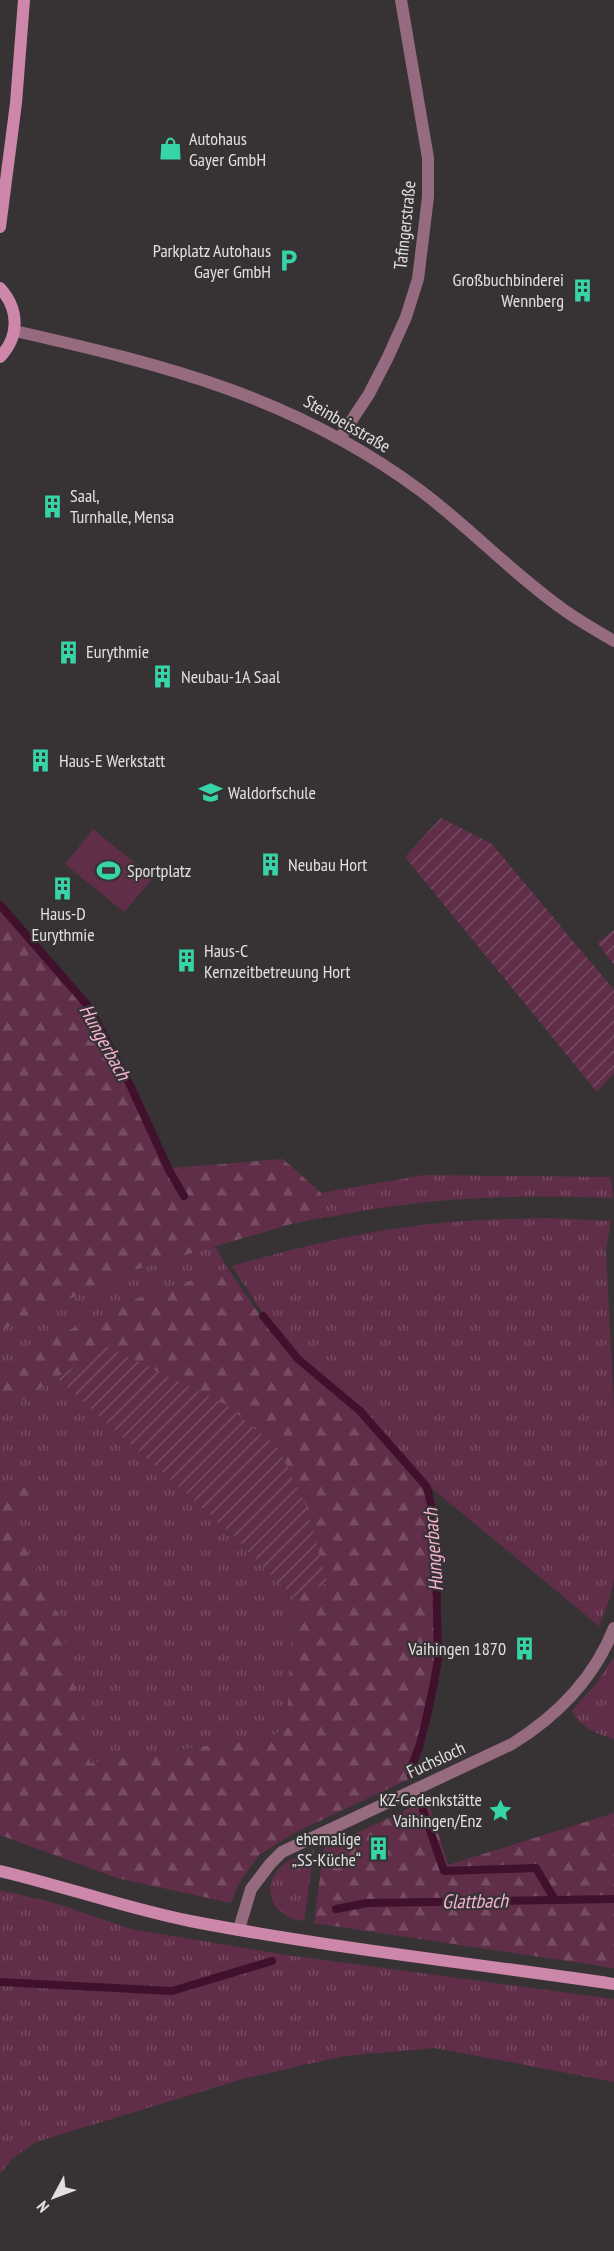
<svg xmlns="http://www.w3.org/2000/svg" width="614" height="2251" font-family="'PT Sans Narrow',sans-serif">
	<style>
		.grass { fill: url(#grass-tufts) }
		.forest { fill: url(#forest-firs) }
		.garden { fill: url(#garden-furrows) }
		.pitch { fill: #612e49 }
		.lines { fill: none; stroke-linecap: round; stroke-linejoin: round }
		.stream { stroke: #41102c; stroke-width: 8 }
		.minor { stroke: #966a7f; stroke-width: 12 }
		.secondary { stroke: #cd87aa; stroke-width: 12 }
		.labels { text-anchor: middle; stroke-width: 4.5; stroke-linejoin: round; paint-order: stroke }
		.poi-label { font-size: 18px; fill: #e1dfe0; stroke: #373335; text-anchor: start }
		.street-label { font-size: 18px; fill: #e1dfe0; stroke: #373335 }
		.water-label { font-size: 20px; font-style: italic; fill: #f6b2d3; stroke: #373335 }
	</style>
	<defs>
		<pattern id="grass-tufts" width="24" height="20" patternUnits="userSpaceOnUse" patternTransform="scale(1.5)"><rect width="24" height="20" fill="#612e49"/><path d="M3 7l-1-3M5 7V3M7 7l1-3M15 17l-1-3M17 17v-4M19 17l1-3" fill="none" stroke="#774c63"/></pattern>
		<pattern id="forest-firs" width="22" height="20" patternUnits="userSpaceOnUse" patternTransform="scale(1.5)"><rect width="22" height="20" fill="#612e49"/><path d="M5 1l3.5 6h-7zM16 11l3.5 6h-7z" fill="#774c63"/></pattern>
		<pattern id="garden-furrows" width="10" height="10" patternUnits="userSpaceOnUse" patternTransform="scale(1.5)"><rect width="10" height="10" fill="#612e49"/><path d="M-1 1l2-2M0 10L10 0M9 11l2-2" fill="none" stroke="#774c63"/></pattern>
	</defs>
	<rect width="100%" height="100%" fill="#373335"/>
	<g class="grass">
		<path d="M424,1175l187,2 2,21c-97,-4 -193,-1 -288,20l-4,-25z"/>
		<path d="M550,1218l61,3 -5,29 8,160v168l-5,23 -10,25 -170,-140 -68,-76 -61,-52 -36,-43 -32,-49c63,-18 125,-33 189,-41 43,-5 86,-6 129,-7z"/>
		<polygon points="215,1246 228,1269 147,1294 32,1347 0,1367 0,1332 15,1323 135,1270"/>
		<polygon points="57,1378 229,1532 293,1597 287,1724 274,1736 89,1763 61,1621 12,1516 35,1500 29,1480 0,1486 0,1415"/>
		<path d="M614,1657v82c-17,-5 -34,-12 -42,-28l23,-26z"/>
		<path d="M314,1850l-10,71c-25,-2 -45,-26 -27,-50 9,-11 24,-16 37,-21z"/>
		<polygon points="0,1890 55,1903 131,1929 287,1955 614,1999 614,2082 435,2048 344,2056 246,2078 36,2142 13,2158 0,2174"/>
	</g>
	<g class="forest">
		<polygon points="0,903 89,1006 171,1168 283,1159 321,1193 325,1217 291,1224 135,1270 15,1323 0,1332"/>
		<polygon points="228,1269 261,1317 297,1361 359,1413 425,1487 434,1522 436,1659 416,1750 409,1765 409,1779 296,1832 259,1855 238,1885 231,1903 117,1878 0,1835 0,1486 29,1480 38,1488 35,1500 12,1516 61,1621 90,1763 274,1736 287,1724 293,1597 327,1583 105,1346 0,1415 0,1367 32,1347 147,1294"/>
		<polygon points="428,1800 448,1865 614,1813 614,1968 314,1923 324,1848"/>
	</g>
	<g class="garden">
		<polygon points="441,818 492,844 614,990 614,1073 597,1092 405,857"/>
		<polygon points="614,930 614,965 598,943"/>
		<polygon points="105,1346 227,1405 278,1448 308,1510 327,1583 293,1597 229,1532 57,1378"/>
	</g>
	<polygon class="pitch" points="93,829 153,878 124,912 65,864"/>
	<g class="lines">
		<g class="stream">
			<polyline points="0,905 89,1007 131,1087 169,1170 184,1196"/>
			<path d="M263,1316l35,43 62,52 67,76 8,35 3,137c-4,29 -11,57 -18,85 -3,12 -10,19 -9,31"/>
			<polyline points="423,1810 444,1871 536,1868 555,1900"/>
			<polyline points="336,1909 367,1903 614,1899"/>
			<polyline points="0,1982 172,1991 272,1961"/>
		</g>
		<g class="minor">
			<path d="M15,331c150,34 280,66 406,160 48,36 90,81 139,116 17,13 36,23 54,34"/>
			<polyline points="340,438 369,394 388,357 406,317 418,279 428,197 428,158 401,0"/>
			<path d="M239,1929l12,-40 19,-25 12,-12 230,-108c45,-28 82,-65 102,-116"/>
		</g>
		<g class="secondary">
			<polyline points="0,227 16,103 24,0"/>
			<path d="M0,288c19,21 20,48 0,69"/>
			<path d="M0,1871c64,15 125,37 190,50 140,27 282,42 424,63"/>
		</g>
	</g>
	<defs>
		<symbol id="shop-bare" viewBox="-9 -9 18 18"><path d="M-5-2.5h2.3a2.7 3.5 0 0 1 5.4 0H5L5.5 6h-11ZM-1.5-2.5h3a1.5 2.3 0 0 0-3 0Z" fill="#36d4a7" stroke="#373335" stroke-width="2.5" paint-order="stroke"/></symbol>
		<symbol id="parking-bare" viewBox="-9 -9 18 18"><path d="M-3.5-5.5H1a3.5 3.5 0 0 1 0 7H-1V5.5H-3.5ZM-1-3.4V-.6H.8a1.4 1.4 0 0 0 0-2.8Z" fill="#36d4a7" stroke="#373335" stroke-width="2.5" paint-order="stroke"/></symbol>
		<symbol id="building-bare" viewBox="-9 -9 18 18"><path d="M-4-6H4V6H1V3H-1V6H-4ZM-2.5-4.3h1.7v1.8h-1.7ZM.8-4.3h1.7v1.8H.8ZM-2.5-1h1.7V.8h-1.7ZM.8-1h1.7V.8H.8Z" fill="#36d4a7" stroke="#373335" stroke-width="2.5" paint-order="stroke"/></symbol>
		<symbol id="school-bare" viewBox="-9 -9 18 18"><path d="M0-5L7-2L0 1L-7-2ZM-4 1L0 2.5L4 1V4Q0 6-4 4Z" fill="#36d4a7" stroke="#373335" stroke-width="2.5" paint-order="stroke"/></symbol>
		<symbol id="stadium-bare" viewBox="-9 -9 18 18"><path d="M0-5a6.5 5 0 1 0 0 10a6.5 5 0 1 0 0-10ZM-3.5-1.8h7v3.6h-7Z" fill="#36d4a7" stroke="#373335" stroke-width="2.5" paint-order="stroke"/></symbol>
		<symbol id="sight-bare" viewBox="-9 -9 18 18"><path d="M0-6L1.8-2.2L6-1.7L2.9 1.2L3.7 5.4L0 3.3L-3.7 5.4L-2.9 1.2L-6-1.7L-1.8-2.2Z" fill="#36d4a7" stroke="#373335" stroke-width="2.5" paint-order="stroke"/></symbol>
	</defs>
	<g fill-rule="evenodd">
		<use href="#shop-bare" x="154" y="132" width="33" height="33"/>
		<use href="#parking-bare" x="272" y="244" width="33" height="33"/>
		<use href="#building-bare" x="566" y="274" width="33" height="33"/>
		<use href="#building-bare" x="36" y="490" width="33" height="33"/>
		<use href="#building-bare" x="52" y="636" width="33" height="33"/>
		<use href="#building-bare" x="146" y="660" width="33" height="33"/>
		<use href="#building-bare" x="24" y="744" width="33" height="33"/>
		<use href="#school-bare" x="194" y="776" width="33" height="33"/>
		<use href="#building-bare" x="254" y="848" width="33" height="33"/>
		<use href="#stadium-bare" x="92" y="854" width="33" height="33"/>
		<use href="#building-bare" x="46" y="872" width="33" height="33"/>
		<use href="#building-bare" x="170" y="944" width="33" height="33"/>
		<use href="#building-bare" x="508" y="1632" width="33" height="33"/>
		<use href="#sight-bare" x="484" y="1794" width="33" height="33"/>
		<use href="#building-bare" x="362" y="1832" width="33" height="33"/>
	</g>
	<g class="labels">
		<g class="poi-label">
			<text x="189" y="145">Autohaus<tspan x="189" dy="21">Gayer GmbH</tspan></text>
			<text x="271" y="257" text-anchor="end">Parkplatz Autohaus<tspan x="271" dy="21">Gayer GmbH</tspan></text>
			<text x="564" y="286" text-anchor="end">Großbuchbinderei<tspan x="564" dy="21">Wennberg</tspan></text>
			<text x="70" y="502">Saal,<tspan x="70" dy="21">Turnhalle, Mensa</tspan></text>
			<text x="86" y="658">Eurythmie</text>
			<text x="181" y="683">Neubau-1A Saal</text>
			<text x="59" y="767">Haus-E Werkstatt</text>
			<text x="228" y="799">Waldorfschule</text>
			<text x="288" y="871">Neubau Hort</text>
			<text x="127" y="877">Sportplatz</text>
			<text x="63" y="920" text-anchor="middle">Haus-D<tspan x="63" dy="21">Eurythmie</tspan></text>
			<text x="204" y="957">Haus-C<tspan x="204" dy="21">Kernzeitbetreuung Hort</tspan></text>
			<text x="506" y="1655" text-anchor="end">Vaihingen 1870</text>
			<text x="482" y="1806" text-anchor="end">KZ-Gedenkstätte<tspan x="482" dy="21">Vaihingen/Enz</tspan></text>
			<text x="361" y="1845" text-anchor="end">ehemalige<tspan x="361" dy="21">„SS-Küche“</tspan></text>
		</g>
		<g class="street-label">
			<text transform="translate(405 225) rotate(-84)" y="6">Tafingerstraße</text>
			<text transform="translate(347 424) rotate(30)" y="6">Steinbeisstraße</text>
			<text transform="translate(436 1760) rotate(-25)" y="6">Fuchsloch</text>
		</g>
		<g class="water-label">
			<text transform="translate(105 1042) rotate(61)" y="7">Hungerbach</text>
			<text transform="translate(433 1550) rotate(-94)" y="7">Hungerbach</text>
			<text transform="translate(475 1901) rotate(-1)" y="7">Glattbach</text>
		</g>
	</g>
	<g transform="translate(54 2197) rotate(229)" stroke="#373335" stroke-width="4.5" paint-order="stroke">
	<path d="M0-4.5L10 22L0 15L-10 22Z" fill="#e1dfe0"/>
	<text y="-9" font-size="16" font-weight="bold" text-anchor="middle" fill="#e1dfe0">N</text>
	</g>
</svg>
